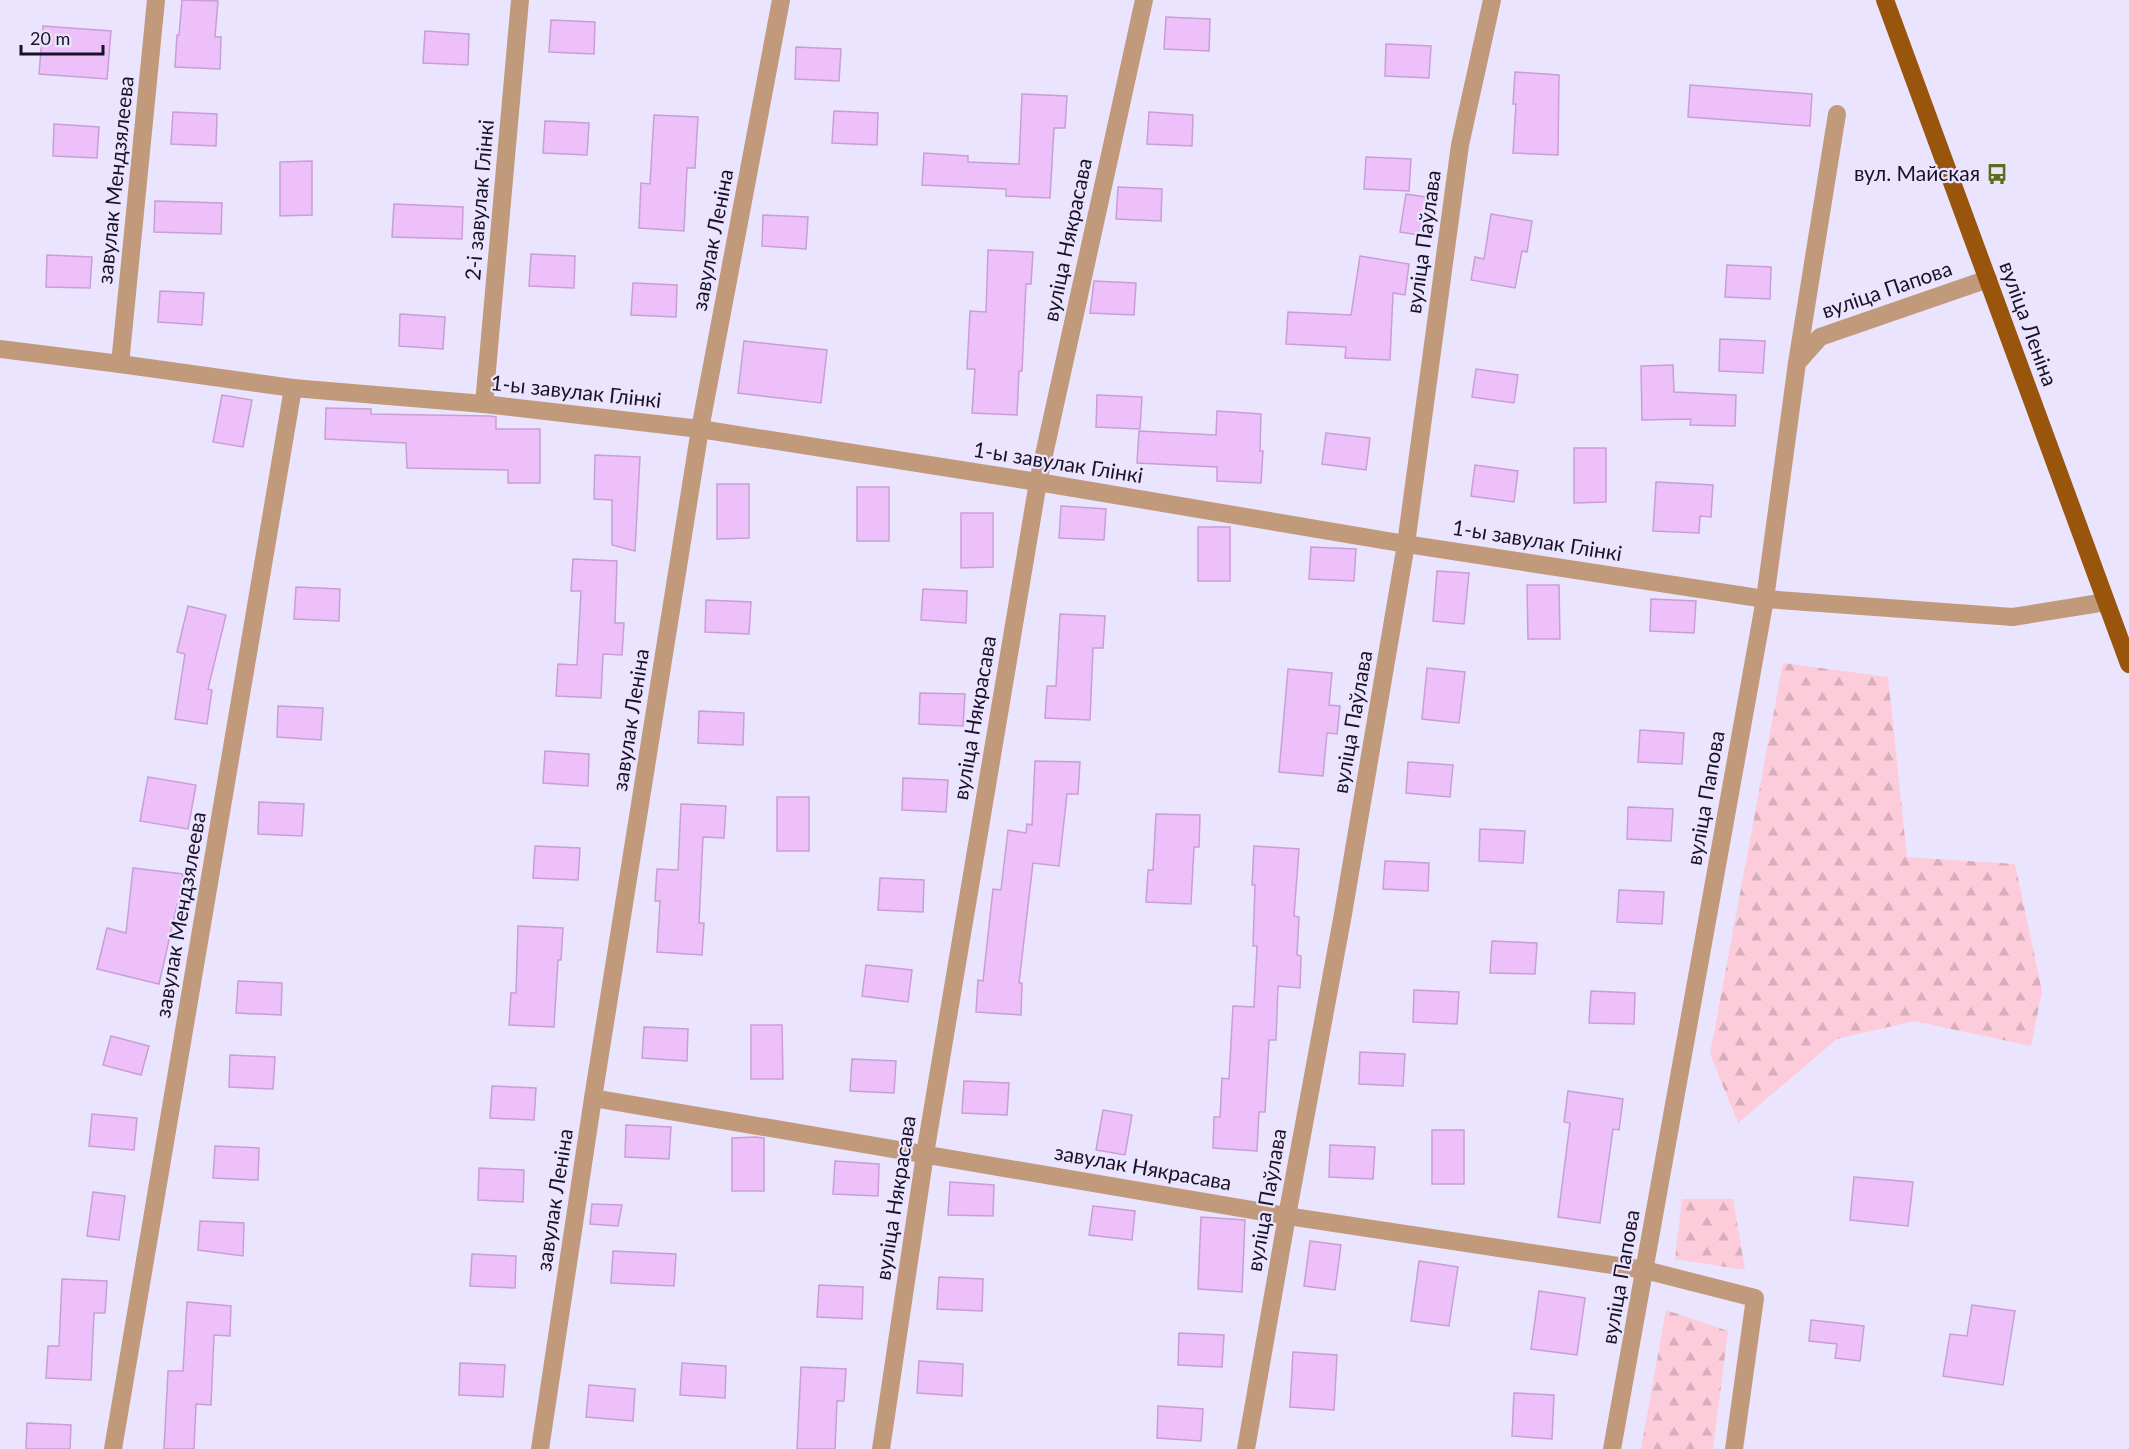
<svg xmlns="http://www.w3.org/2000/svg" width="2129" height="1449" font-family="Lato,sans-serif">
	<style>
		.forest { fill: url(#forest-firs) }
		.building { fill: #edc0f9; stroke: #c99ed5; stroke-width: 1.5 }
		.lines { fill: none; stroke-linecap: round; stroke-linejoin: round }
		.minor { stroke: #c19a7c; stroke-width: 18 }
		.major { stroke: #9a550c; stroke-width: 18 }
		.labels { text-anchor: middle; stroke-width: 4.5; stroke-linejoin: round; paint-order: stroke }
		.poi-label { font-size: 21px; fill: #191128; stroke: #ebe4fe; text-anchor: end }
		.street-label { font-size: 21px; fill: #191128; stroke: #ebe4fe }
	</style>
	<defs>
		<pattern id="forest-firs" width="22" height="20" patternUnits="userSpaceOnUse" patternTransform="scale(1.5)"><rect width="22" height="20" fill="#fcccda"/><path d="M5 1l3.5 6h-7zM16 11l3.5 6h-7z" fill="#d7aebb"/></pattern>
	</defs>
	<rect width="100%" height="100%" fill="#ebe4fe"/>
	<g class="forest">
		<polygon points="1783,663 1888,677 1907,857 2015,864 2042,991 2031,1046 1914,1021 1837,1039 1738,1123 1710,1054"/>
		<polygon points="1682,1199 1733,1199 1745,1270 1675,1259"/>
		<polygon points="1666,1310 1728,1331 1713,1449 1641,1449"/>
	</g>
	<g class="building">
		<polygon points="182,0 218,1 215,37 221,37 220,69 175,67 177,35 179,35"/>
		<polygon points="1166,17 1210,19 1209,51 1164,49"/>
		<polygon points="551,20 595,22 594,54 549,52"/>
		<polygon points="43,26 111,31 107,79 39,74"/>
		<polygon points="425,31 469,34 468,65 423,63"/>
		<polygon points="1386,44 1431,46 1429,78 1385,76"/>
		<polygon points="796,47 841,49 839,81 795,79"/>
		<polygon points="1515,72 1559,75 1558,155 1513,153 1516,104 1513,104"/>
		<polygon points="1690,85 1812,94 1810,126 1688,117"/>
		<polygon points="1022,94 1067,96 1065,128 1054,128 1050,198 1006,196 1006,189 922,185 924,153 968,156 968,162 1019,164"/>
		<polygon points="834,111 878,113 877,145 832,143"/>
		<polygon points="173,112 217,114 216,146 171,144"/>
		<polygon points="1149,112 1193,115 1192,146 1147,144"/>
		<polygon points="654,115 698,117 695,168 687,168 684,231 639,228 641,183 650,184"/>
		<polygon points="545,121 589,123 587,155 543,153"/>
		<polygon points="54,124 99,127 97,158 53,156"/>
		<polygon points="1366,157 1411,159 1409,191 1364,189"/>
		<polygon points="312,161 312,215 280,216 280,162"/>
		<polygon points="1118,187 1162,189 1161,221 1116,219"/>
		<polygon points="1406,194 1432,198 1426,236 1400,232"/>
		<polygon points="155,201 222,203 221,234 154,232"/>
		<polygon points="394,204 463,207 462,239 392,237"/>
		<polygon points="1491,214 1532,221 1527,252 1522,251 1515,288 1471,280 1475,257 1484,259"/>
		<polygon points="763,215 808,217 806,249 762,246"/>
		<polygon points="988,250 1033,252 1031,284 1026,284 1022,371 1019,371 1017,415 972,413 975,369 967,369 970,311 986,312"/>
		<polygon points="531,254 575,256 574,288 529,286"/>
		<polygon points="47,255 92,257 90,288 46,287"/>
		<polygon points="1360,256 1409,264 1405,295 1393,293 1390,360 1345,358 1346,347 1286,344 1288,312 1351,315"/>
		<polygon points="1727,265 1771,267 1770,299 1725,297"/>
		<polygon points="1094,281 1136,283 1134,315 1090,313"/>
		<polygon points="633,283 677,285 676,317 631,315"/>
		<polygon points="160,291 204,293 202,325 158,322"/>
		<polygon points="400,314 445,317 443,349 399,346"/>
		<polygon points="1720,339 1765,341 1763,373 1719,371"/>
		<polygon points="744,341 827,350 821,403 738,393"/>
		<polygon points="1673,365 1674,392 1736,395 1735,426 1690,425 1691,419 1642,420 1641,366"/>
		<polygon points="1476,369 1518,375 1514,403 1472,397"/>
		<polygon points="222,395 252,400 243,447 213,442"/>
		<polygon points="1097,395 1142,397 1140,429 1096,427"/>
		<polygon points="326,408 371,409 371,414 490,416 496,417 496,429 540,429 540,483 508,483 508,470 407,468 406,443 325,439"/>
		<polygon points="1217,411 1261,414 1260,451 1263,451 1261,483 1217,481 1217,467 1137,463 1139,431 1216,435"/>
		<polygon points="1326,433 1370,438 1366,470 1322,464"/>
		<polygon points="1574,448 1606,448 1606,502 1574,503"/>
		<polygon points="595,455 640,457 635,551 612,545 612,500 594,499"/>
		<polygon points="1475,465 1518,471 1514,502 1471,496"/>
		<polygon points="1656,482 1713,485 1711,517 1700,516 1699,533 1653,531"/>
		<polygon points="717,484 749,484 749,538 717,539"/>
		<rect x="857" y="487" width="32" height="54"/>
		<polygon points="1061,506 1106,509 1104,540 1059,538"/>
		<polygon points="961,513 993,513 993,567 961,568"/>
		<rect x="1198" y="527" width="32" height="54"/>
		<polygon points="1311,547 1356,549 1354,581 1309,579"/>
		<polygon points="573,559 617,561 615,623 624,623 622,655 603,654 601,698 556,696 558,664 577,665 581,591 571,591"/>
		<polygon points="1437,571 1469,573 1464,624 1433,621"/>
		<polygon points="1527,585 1559,585 1560,639 1528,639"/>
		<polygon points="296,587 340,589 339,621 294,619"/>
		<polygon points="923,589 967,591 966,623 921,620"/>
		<polygon points="1651,599 1696,601 1694,633 1650,631"/>
		<polygon points="706,600 751,602 749,634 705,632"/>
		<polygon points="188,606 226,615 208,689 212,690 207,724 175,719 185,654 177,652"/>
		<polygon points="1060,614 1105,616 1103,648 1093,648 1090,720 1045,718 1047,686 1056,686"/>
		<polygon points="1427,668 1465,672 1459,723 1422,719"/>
		<polygon points="1288,669 1332,673 1329,705 1340,706 1337,734 1327,733 1323,776 1279,772"/>
		<polygon points="920,693 965,694 963,726 919,724"/>
		<polygon points="278,706 323,708 321,740 277,737"/>
		<polygon points="699,711 744,713 743,745 698,743"/>
		<polygon points="1640,730 1684,733 1682,764 1638,762"/>
		<polygon points="545,751 589,754 588,786 543,783"/>
		<polygon points="1035,761 1080,762 1078,794 1067,794 1059,866 1033,863 1019,983 1022,983 1021,1015 976,1012 978,980 983,981 993,889 1001,890 1008,830 1026,833 1027,824 1032,825"/>
		<polygon points="1408,762 1453,765 1450,797 1406,793"/>
		<polygon points="148,777 196,785 188,829 140,821"/>
		<polygon points="903,778 948,780 946,812 902,810"/>
		<rect x="777" y="797" width="32" height="54"/>
		<polygon points="259,802 304,804 302,836 258,834"/>
		<polygon points="681,804 726,806 724,838 703,837 699,923 704,923 702,955 657,952 660,901 655,901 657,869 678,870"/>
		<polygon points="1628,807 1673,809 1671,841 1627,839"/>
		<polygon points="1156,814 1200,815 1199,847 1194,847 1191,904 1146,902 1148,870 1153,870"/>
		<polygon points="1480,829 1525,831 1523,863 1479,861"/>
		<polygon points="535,846 580,848 578,880 533,878"/>
		<polygon points="1254,846 1299,849 1294,916 1299,917 1297,955 1301,956 1300,988 1278,986 1276,1040 1269,1040 1265,1112 1259,1112 1257,1151 1213,1148 1214,1117 1220,1117 1222,1078 1229,1079 1233,1006 1254,1007 1257,946 1253,946 1255,885 1252,885"/>
		<polygon points="1385,861 1429,863 1428,891 1383,889"/>
		<polygon points="133,868 183,874 179,906 177,905 159,984 97,969 107,928 126,933"/>
		<polygon points="880,878 924,880 923,912 878,910"/>
		<polygon points="1619,890 1664,892 1662,924 1617,922"/>
		<polygon points="518,926 563,928 561,960 558,960 554,1027 509,1025 511,993 516,993"/>
		<polygon points="1492,941 1537,943 1535,974 1490,973"/>
		<polygon points="866,965 912,970 908,1002 862,996"/>
		<polygon points="238,981 282,983 281,1015 236,1013"/>
		<polygon points="1414,990 1459,992 1457,1024 1413,1022"/>
		<polygon points="1591,991 1635,993 1634,1024 1589,1023"/>
		<polygon points="751,1025 782,1025 783,1079 751,1079"/>
		<polygon points="644,1027 688,1029 687,1061 642,1058"/>
		<polygon points="111,1036 149,1046 141,1075 103,1065"/>
		<polygon points="1360,1052 1405,1054 1403,1086 1359,1084"/>
		<polygon points="230,1055 275,1057 273,1089 229,1087"/>
		<polygon points="852,1059 896,1061 894,1093 850,1091"/>
		<polygon points="964,1081 1009,1083 1007,1115 962,1113"/>
		<polygon points="492,1086 536,1088 534,1120 490,1118"/>
		<polygon points="1568,1091 1623,1099 1619,1130 1613,1129 1600,1223 1558,1217 1570,1123 1564,1122"/>
		<polygon points="1103,1110 1132,1115 1125,1155 1096,1150"/>
		<polygon points="92,1114 137,1118 134,1150 89,1146"/>
		<polygon points="626,1125 671,1127 669,1159 625,1157"/>
		<rect x="1432" y="1130" width="32" height="54"/>
		<polygon points="756,1137 764,1138 764,1191 732,1191 732,1138"/>
		<polygon points="1330,1145 1375,1147 1373,1179 1329,1177"/>
		<polygon points="215,1146 259,1148 258,1180 213,1178"/>
		<polygon points="835,1161 879,1164 878,1196 833,1194"/>
		<polygon points="479,1168 524,1170 523,1202 478,1200"/>
		<polygon points="1854,1177 1913,1182 1908,1226 1850,1220"/>
		<polygon points="950,1182 994,1185 993,1216 948,1215"/>
		<polygon points="93,1192 125,1196 119,1240 87,1236"/>
		<polygon points="592,1204 622,1205 618,1226 590,1224"/>
		<polygon points="1093,1206 1135,1211 1132,1240 1089,1235"/>
		<polygon points="1201,1217 1245,1220 1242,1292 1198,1289"/>
		<polygon points="200,1221 244,1223 243,1256 198,1250"/>
		<polygon points="1310,1241 1341,1245 1335,1290 1304,1286"/>
		<polygon points="613,1251 676,1254 674,1286 611,1283"/>
		<polygon points="472,1254 516,1256 515,1288 470,1286"/>
		<polygon points="1419,1261 1458,1267 1449,1326 1411,1321"/>
		<polygon points="939,1277 983,1279 982,1311 937,1309"/>
		<polygon points="62,1279 107,1281 105,1313 94,1313 91,1380 46,1378 48,1346 59,1346"/>
		<polygon points="819,1285 863,1287 862,1319 817,1317"/>
		<polygon points="1539,1291 1585,1298 1577,1355 1531,1349"/>
		<polygon points="187,1302 231,1306 230,1336 214,1335 211,1405 196,1404 194,1449 164,1449 168,1371 183,1371"/>
		<polygon points="1972,1305 2015,1311 2003,1385 1943,1376 1950,1334 1967,1336"/>
		<polygon points="1811,1320 1864,1326 1860,1361 1835,1358 1837,1344 1809,1341"/>
		<polygon points="1179,1333 1224,1335 1222,1367 1178,1365"/>
		<polygon points="1293,1352 1337,1355 1334,1410 1290,1407"/>
		<polygon points="919,1361 963,1364 962,1396 917,1393"/>
		<polygon points="460,1363 505,1365 503,1397 459,1395"/>
		<polygon points="682,1363 726,1366 725,1398 680,1395"/>
		<polygon points="801,1367 846,1369 844,1401 837,1401 835,1449 797,1449"/>
		<polygon points="589,1385 635,1389 633,1421 586,1417"/>
		<polygon points="1514,1393 1554,1395 1552,1439 1512,1436"/>
		<polygon points="1158,1406 1203,1409 1201,1441 1157,1438"/>
		<polygon points="27,1423 71,1425 70,1449 26,1449"/>
	</g>
	<g class="lines">
		<g class="minor">
			<polyline points="0,349 120,364 293,388 484,404 700,429 1038,482 1406,544 1765,599 2013,617 2106,602"/>
			<polyline points="1797,363 1837,114"/>
			<polyline points="120,364 156,0"/>
			<polyline points="484,404 520,0"/>
			<polyline points="593,1098 1287,1216 1645,1270 1755,1298 1734,1449"/>
			<polyline points="113,1449 293,388"/>
			<polyline points="540,1449 593,1098 700,429 781,0"/>
			<polyline points="881,1449 925,1154 1038,482 1144,0"/>
			<polyline points="1246,1449 1287,1216 1343,914 1406,544 1460,145 1492,0"/>
			<polyline points="1612,1449 1765,599 1797,363 1820,337 1988,279"/>
		</g>
		<polyline class="major" points="1885,0 2129,664"/>
	</g>
	<defs>
		<symbol id="bus-bare" viewBox="-9 -9 18 18"><path d="M-5-6H5V4H4V6H2V4H-2V6H-4V4H-5ZM-3.5-4V0h7V-4ZM-3.5 1.2v1.5H-2V1.2ZM2 1.2v1.5H3.5V1.2Z" fill="#5d6c15" stroke="#ebe4fe" stroke-width="2.5" paint-order="stroke"/></symbol>
	</defs>
	<g fill-rule="evenodd">
		<use href="#bus-bare" x="1982" y="159" width="30" height="30"/>
	</g>
	<g class="labels">
		<g class="poi-label">
			<text x="1980" y="181">вул. Майская</text>
		</g>
		<g class="street-label">
			<text transform="translate(116 180) rotate(-84)" y="7">завулак Мендзялеева</text>
			<text transform="translate(480 200) rotate(-85)" y="7">2-і завулак Глінкі</text>
			<text transform="translate(713 240) rotate(-79)" y="7">завулак Леніна</text>
			<text transform="translate(1068 240) rotate(-78)" y="7">вуліца Някрасава</text>
			<text transform="translate(1424 242) rotate(-82)" y="7">вуліца Паўлава</text>
			<text transform="translate(1887 290) rotate(-19)" y="7">вуліца Папова</text>
			<text transform="translate(2028 324) rotate(70)" y="7">вуліца Леніна</text>
			<text transform="translate(576 392) rotate(6)" y="7">1-ы завулак Глінкі</text>
			<text transform="translate(1058 463) rotate(9)" y="7">1-ы завулак Глінкі</text>
			<text transform="translate(1537 541) rotate(9)" y="7">1-ы завулак Глінкі</text>
			<text transform="translate(975 718) rotate(-80)" y="7">вуліца Някрасава</text>
			<text transform="translate(631 720) rotate(-81)" y="7">завулак Леніна</text>
			<text transform="translate(1353 722) rotate(-80)" y="7">вуліца Паўлава</text>
			<text transform="translate(1706 798) rotate(-80)" y="7">вуліца Папова</text>
			<text transform="translate(181 915) rotate(-80)" y="7">завулак Мендзялеева</text>
			<text transform="translate(1143 1168) rotate(10)" y="7">завулак Някрасава</text>
			<text transform="translate(896 1198) rotate(-81)" y="7">вуліца Някрасава</text>
			<text transform="translate(555 1200) rotate(-81)" y="7">завулак Леніна</text>
			<text transform="translate(1267 1200) rotate(-80)" y="7">вуліца Паўлава</text>
			<text transform="translate(1621 1277) rotate(-80)" y="7">вуліца Папова</text>
		</g>
	</g>
	<path d="M21 45v9h82v-9" fill="none" stroke="#191128" stroke-width="3"/>
	<text x="30" y="45" font-size="18" fill="#191128" stroke="#ebe4fe" stroke-width="4.5" paint-order="stroke">20 m</text>
</svg>
